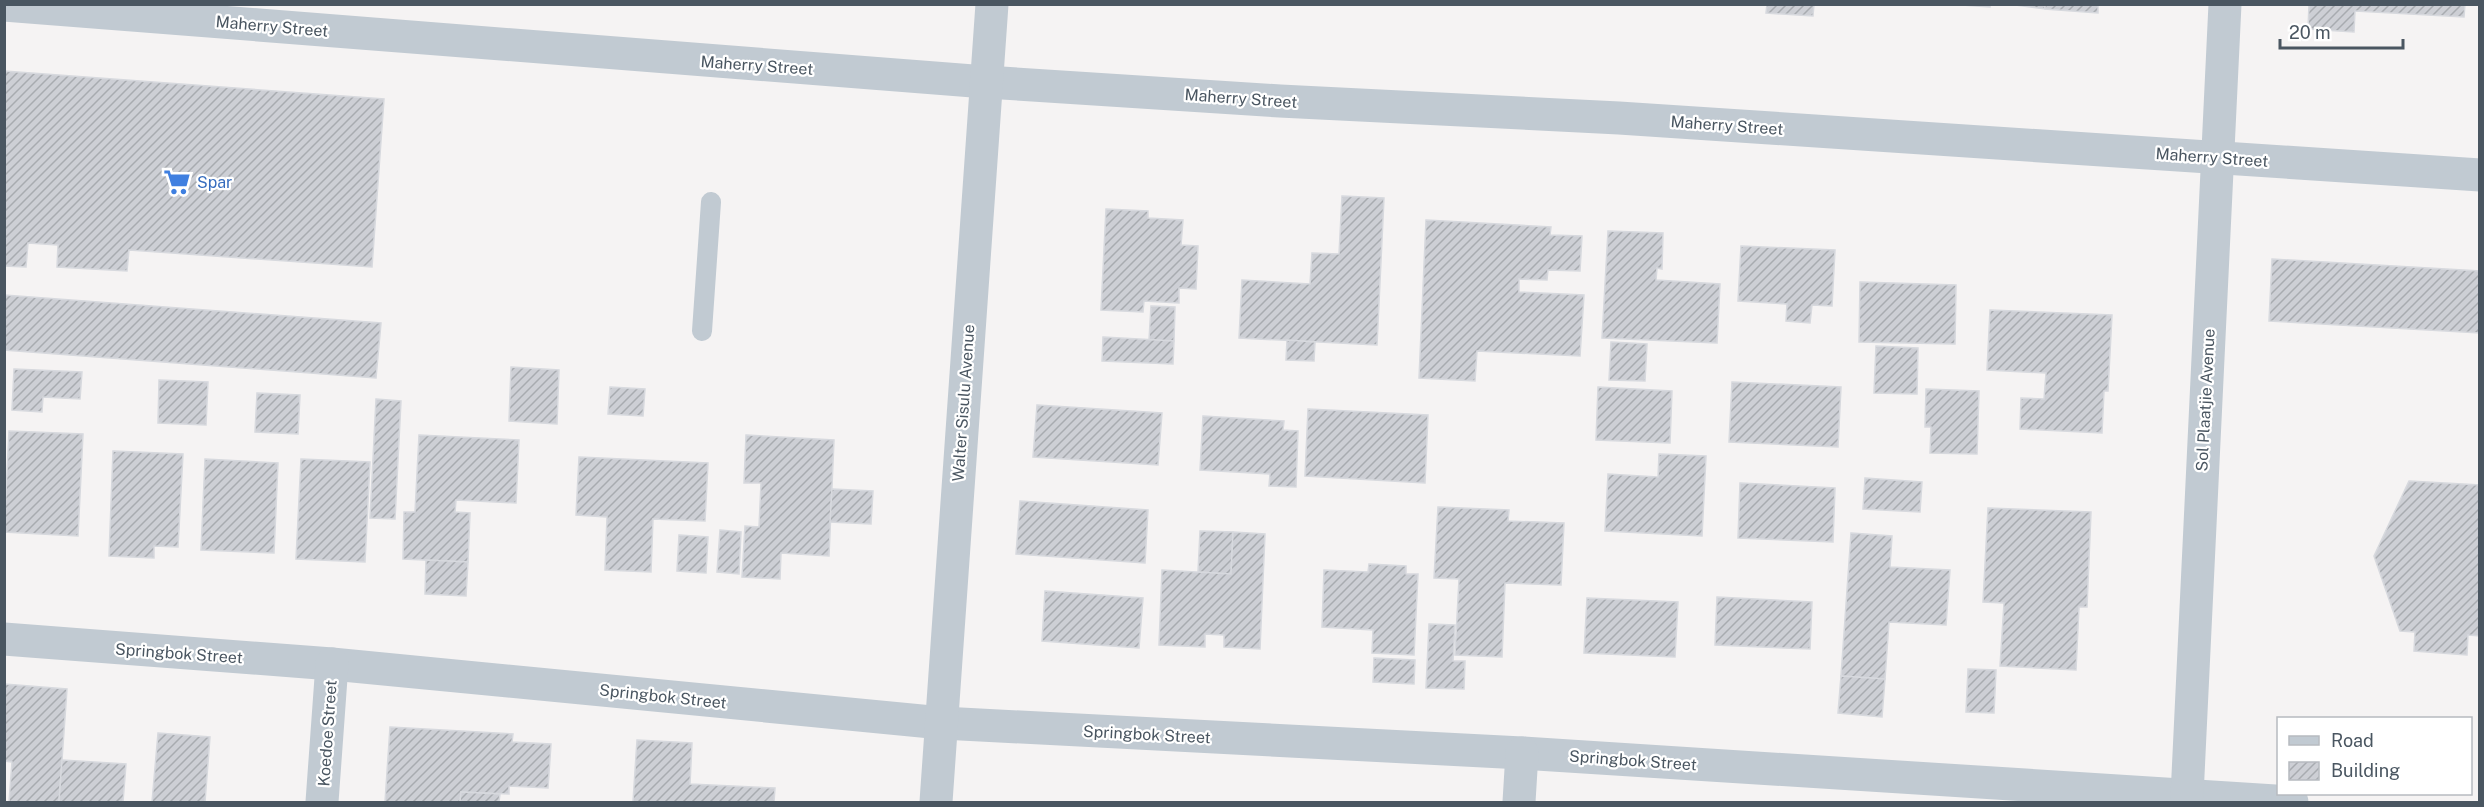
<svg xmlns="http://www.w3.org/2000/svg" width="2484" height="807" font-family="'Public Sans',sans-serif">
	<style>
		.building { fill: url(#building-hatch); stroke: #d7d9de; stroke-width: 1.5 }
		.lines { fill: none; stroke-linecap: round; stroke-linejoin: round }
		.lane { stroke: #c1cad2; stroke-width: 20 }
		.street { stroke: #c1cad2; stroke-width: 33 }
		.labels { text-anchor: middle; stroke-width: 4.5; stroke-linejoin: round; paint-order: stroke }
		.street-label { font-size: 16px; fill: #4a5661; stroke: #fff }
		.shop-label { font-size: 16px; fill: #366cbe; stroke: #fff; text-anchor: start }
	</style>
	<defs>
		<pattern id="building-hatch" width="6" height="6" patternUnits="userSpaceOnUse" patternTransform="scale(1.5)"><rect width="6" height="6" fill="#cdcfd5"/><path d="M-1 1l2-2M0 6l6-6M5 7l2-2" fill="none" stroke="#a8abb0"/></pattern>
	</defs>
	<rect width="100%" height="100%" fill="#f5f3f3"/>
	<g class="building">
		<polygon points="1767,4 1814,4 1813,16 1766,13"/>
		<polygon points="1947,4 1990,4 1990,7"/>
		<polygon points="2008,4 2045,4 2045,9"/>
		<polygon points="2045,4 2098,4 2098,13 2045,9"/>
		<polygon points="2309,4 2465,4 2464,17 2355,11 2354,32 2308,29"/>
		<polygon points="4,71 384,99 372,267 129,250 127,271 57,267 58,245 28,243 26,267 4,266"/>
		<polygon points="1342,196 1384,198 1377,345 1239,338 1242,280 1310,284 1312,253 1339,254"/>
		<polygon points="1106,209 1148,211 1148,218 1183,220 1181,245 1198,246 1196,289 1179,288 1179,303 1144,301 1143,312 1101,310"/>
		<polygon points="1426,220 1551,227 1550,235 1582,236 1580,271 1548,270 1547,280 1519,279 1519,292 1584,295 1580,356 1477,351 1475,381 1419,378"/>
		<polygon points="1608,231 1663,233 1662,269 1657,268 1656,280 1720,284 1717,343 1602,338"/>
		<polygon points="1741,246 1835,250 1832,306 1812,305 1810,323 1786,321 1787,304 1738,301"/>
		<polygon points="2272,259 2480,271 2480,333 2269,321"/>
		<polygon points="1860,282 1956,285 1955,344 1859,342"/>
		<polygon points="4,295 381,323 376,378 4,350"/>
		<polygon points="1151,306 1175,307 1174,341 1149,340"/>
		<polygon points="1990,310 2112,315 2108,391 2104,391 2102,433 2020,429 2021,398 2044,399 2046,373 1987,370"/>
		<polygon points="1103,337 1174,341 1173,364 1102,361"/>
		<polygon points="1287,340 1315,342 1314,361 1286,360"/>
		<polygon points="1611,342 1647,344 1645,381 1609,380"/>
		<polygon points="1876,346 1918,348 1917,394 1874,393"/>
		<polygon points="511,367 559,370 557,424 509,421"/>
		<polygon points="14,369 82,372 80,399 43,397 42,412 12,410"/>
		<polygon points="159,380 208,382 206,425 158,423"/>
		<polygon points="1732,382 1841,387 1838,447 1729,442"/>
		<polygon points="610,387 645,389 643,416 608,414"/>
		<polygon points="1598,387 1672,391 1670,443 1596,440"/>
		<polygon points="1926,389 1979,391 1977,454 1930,453 1931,427 1925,427"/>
		<polygon points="257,393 300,395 298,434 255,432"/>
		<polygon points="376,399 401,401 395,519 370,518"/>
		<polygon points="1037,405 1162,413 1158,465 1033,457"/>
		<polygon points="1308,409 1428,415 1425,483 1305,476"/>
		<polygon points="1203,416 1284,421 1283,430 1298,431 1296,487 1269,486 1270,474 1200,470"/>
		<polygon points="9,431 83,434 78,536 4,532"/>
		<polygon points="419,435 519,440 516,503 456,500 455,512 470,513 468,562 403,559 404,512 415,512"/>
		<polygon points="746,435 834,440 829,556 781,553 780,579 742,577 745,526 759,527 761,483 744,483"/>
		<polygon points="113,451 183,454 178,547 154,546 154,558 109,556"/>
		<polygon points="1659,454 1706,456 1702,536 1605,531 1608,474 1658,477"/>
		<polygon points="579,457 708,463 705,521 653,519 651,572 605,570 607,517 576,515"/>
		<polygon points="205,459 278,463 274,553 201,550"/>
		<polygon points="301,459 370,462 365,562 296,559"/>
		<polygon points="1865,478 1922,482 1920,512 1863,509"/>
		<polygon points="2409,481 2480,485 2480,636 2468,635 2467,655 2414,651 2415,632 2400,631 2374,556"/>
		<polygon points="1740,483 1835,488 1833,542 1738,538"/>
		<polygon points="832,489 873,491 871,524 830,522"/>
		<polygon points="1020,501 1148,510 1145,563 1016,554"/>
		<polygon points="1438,507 1509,510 1508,521 1564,523 1561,585 1505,583 1502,657 1455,655 1459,579 1434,578"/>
		<polygon points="1988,508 2091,512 2087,607 2079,607 2076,670 2000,666 2004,603 1983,602"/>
		<polygon points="720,530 741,532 739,574 717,572"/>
		<polygon points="1200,531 1233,532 1231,574 1198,572"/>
		<polygon points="1233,532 1265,534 1260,649 1224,647 1224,635 1205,634 1205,647 1159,645 1162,570 1231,574"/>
		<polygon points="1851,533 1892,536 1890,567 1950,570 1946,625 1889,622 1885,679 1841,676"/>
		<polygon points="679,535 708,537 706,573 677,571"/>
		<polygon points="426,560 468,562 466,596 425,594"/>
		<polygon points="1369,564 1406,566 1406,574 1418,574 1414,655 1372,653 1373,630 1322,627 1324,570 1368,572"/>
		<polygon points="1045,591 1143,598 1139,648 1042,641"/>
		<polygon points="1717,597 1812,602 1810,649 1715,645"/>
		<polygon points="1587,598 1678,602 1675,657 1584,653"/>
		<polygon points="1429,624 1455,625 1453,661 1465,661 1464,689 1426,688"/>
		<polygon points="1374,658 1415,660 1414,684 1373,682"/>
		<polygon points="1968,669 1996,670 1994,713 1966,712"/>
		<polygon points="1841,676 1885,679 1882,717 1838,713"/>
		<polygon points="4,684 67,689 59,802 9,802 12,762 4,761"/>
		<polygon points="390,727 513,734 512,742 551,744 548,788 509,786 509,794 461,792 460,802 385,802"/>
		<polygon points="158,733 210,737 205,802 152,802"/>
		<polygon points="637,740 692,743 690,784 775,788 774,802 633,802"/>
		<polygon points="62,760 126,764 123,802 59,802"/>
		<polygon points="461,792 500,794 499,802 460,802"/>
	</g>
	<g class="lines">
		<polyline class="lane" points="702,331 711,202"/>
		<g class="street">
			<polyline points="4,5 986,82 1280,101 1619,118 2480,175"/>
			<polyline points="4,639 332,664 942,723 1522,753 2292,802"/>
			<polyline points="2187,796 2225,4"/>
			<polyline points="322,802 332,664"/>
			<polyline points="936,802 992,4"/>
			<polyline points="1519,802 1522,753"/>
		</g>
	</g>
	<defs>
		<symbol id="supermarket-bare" viewBox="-9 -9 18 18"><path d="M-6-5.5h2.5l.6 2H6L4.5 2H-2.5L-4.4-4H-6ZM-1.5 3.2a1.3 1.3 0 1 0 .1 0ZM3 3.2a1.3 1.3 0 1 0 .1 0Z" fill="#3f7fe0" stroke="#fff" stroke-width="2.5" paint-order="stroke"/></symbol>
	</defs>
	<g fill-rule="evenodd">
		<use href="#supermarket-bare" x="158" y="163" width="38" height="38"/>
	</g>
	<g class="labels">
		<g class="street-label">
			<text transform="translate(272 26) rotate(5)" y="6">Maherry Street</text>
			<text transform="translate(757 65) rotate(4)" y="6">Maherry Street</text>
			<text transform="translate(1241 98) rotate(4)" y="6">Maherry Street</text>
			<text transform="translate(1727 125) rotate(4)" y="6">Maherry Street</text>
			<text transform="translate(2212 157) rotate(4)" y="6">Maherry Street</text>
			<text transform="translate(2205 400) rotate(-87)" y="6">Sol Plaatjie Avenue</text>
			<text transform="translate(963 403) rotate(-86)" y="6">Walter Sisulu Avenue</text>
			<text transform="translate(179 653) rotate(4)" y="6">Springbok Street</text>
			<text transform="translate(663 696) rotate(6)" y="6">Springbok Street</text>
			<text transform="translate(327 733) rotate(-86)" y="6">Koedoe Street</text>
			<text transform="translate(1147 734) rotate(3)" y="6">Springbok Street</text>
			<text transform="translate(1633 760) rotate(4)" y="6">Springbok Street</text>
		</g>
		<g class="shop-label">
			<text x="197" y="188">Spar</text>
		</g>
	</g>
	<rect width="2484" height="807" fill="none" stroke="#4a5661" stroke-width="12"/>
	<rect x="2277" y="717" width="195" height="78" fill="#ffffff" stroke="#b7bbc0" stroke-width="1.5"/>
	<rect x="2289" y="736" width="30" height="9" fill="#c1cad2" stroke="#b7bbc0" stroke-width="1.5"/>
	<text x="2331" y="747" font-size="18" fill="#4a5661">Road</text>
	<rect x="2289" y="762" width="30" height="18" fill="url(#building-hatch)" stroke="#b7bbc0" stroke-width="1.5"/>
	<text x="2331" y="777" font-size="18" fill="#4a5661">Building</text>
	<path d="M2280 39v9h123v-9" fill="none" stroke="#4a5661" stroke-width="3"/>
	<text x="2289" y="39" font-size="18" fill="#4a5661" stroke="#ffffff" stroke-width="4.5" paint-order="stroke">20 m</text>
</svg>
